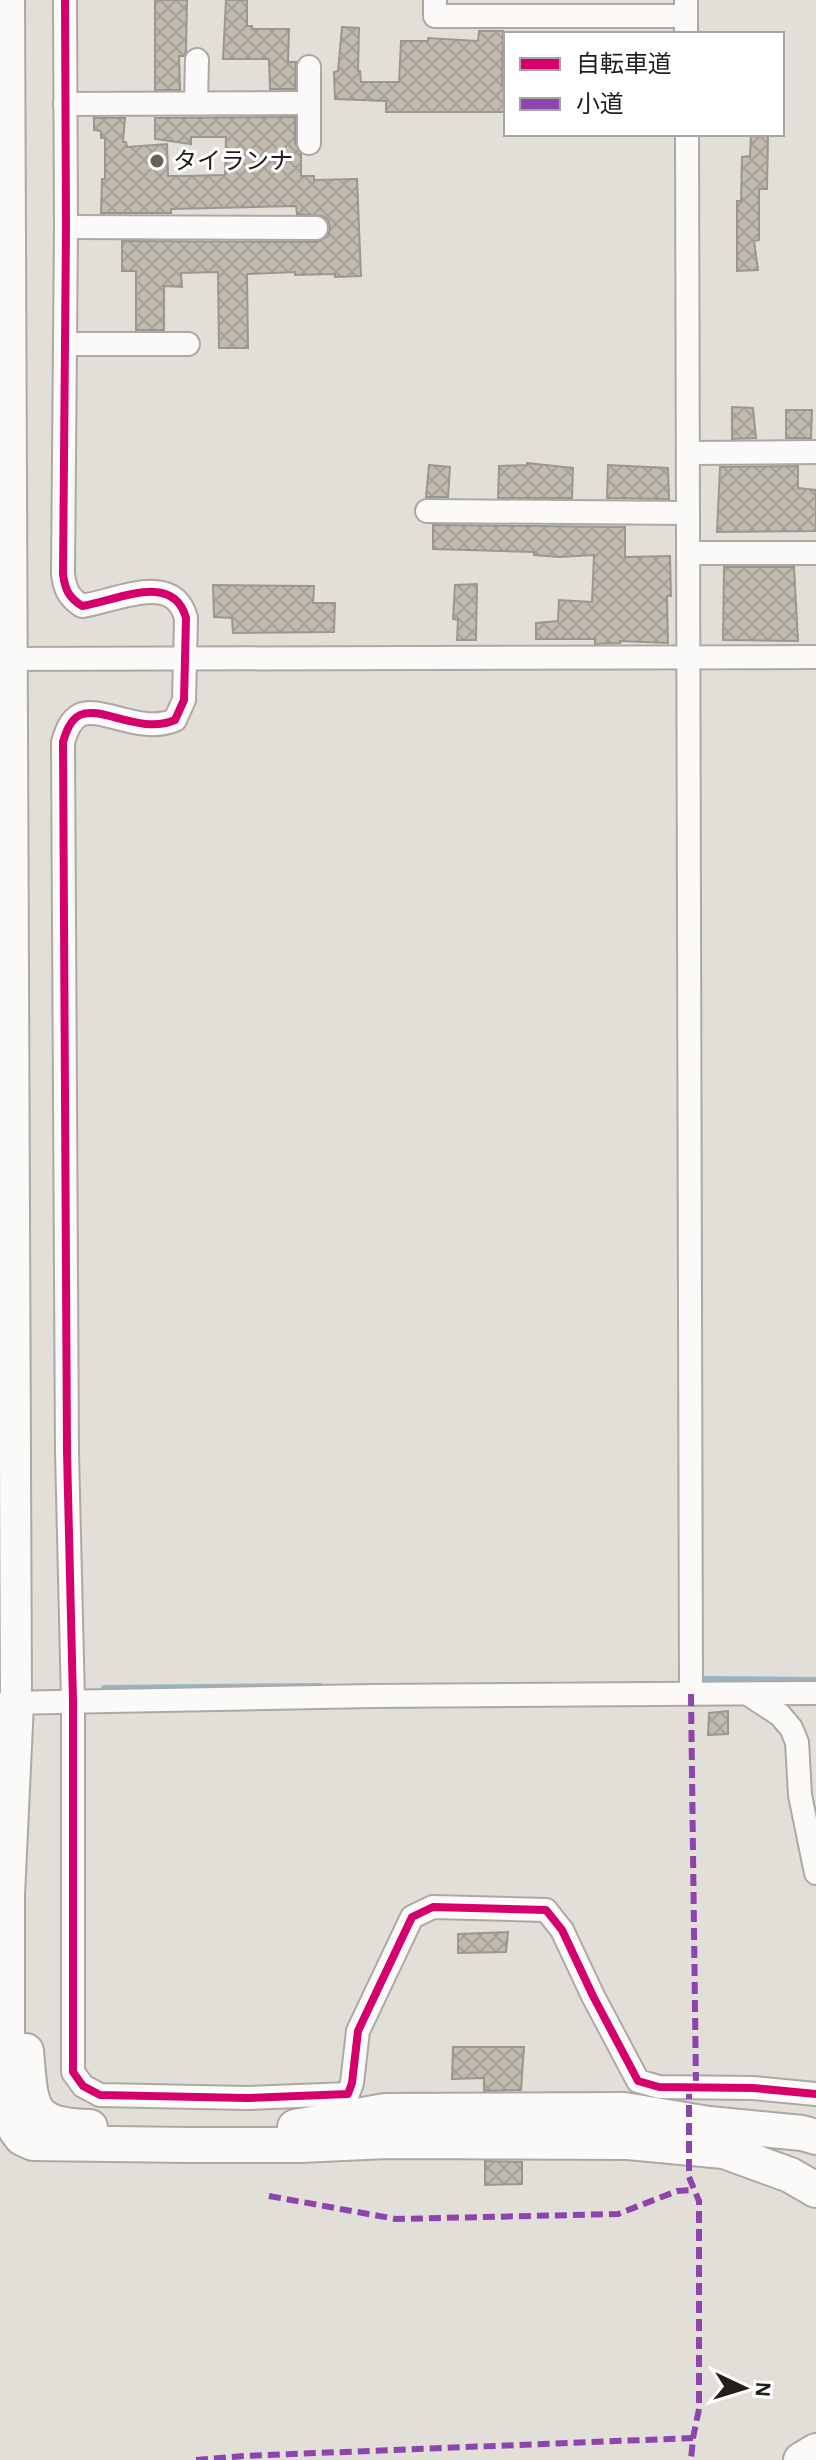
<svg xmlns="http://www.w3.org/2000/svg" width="816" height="2460" font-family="'Alegreya Sans','Noto Sans JP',sans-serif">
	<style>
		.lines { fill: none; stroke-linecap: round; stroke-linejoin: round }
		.stream { stroke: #96b4c6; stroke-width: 6 }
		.building { fill: url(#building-cross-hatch); stroke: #9a9793; stroke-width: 2 }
		.minor-casing { stroke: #aca9a5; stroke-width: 26 }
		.major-casing { stroke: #aca9a5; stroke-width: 34 }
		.highway-casing { stroke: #aca9a5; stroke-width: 38 }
		.minor { stroke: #fbfaf9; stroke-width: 22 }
		.major { stroke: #fbfaf9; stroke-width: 30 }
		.highway { stroke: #fbfaf9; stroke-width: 34 }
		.quiet { stroke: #8e44ad; stroke-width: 6; stroke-dasharray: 12 6; stroke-linecap: butt }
		.cycleway-casing { stroke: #fff; stroke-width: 13 }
		.cycleway { stroke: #d6006c; stroke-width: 8 }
		.poi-dot { fill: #65625d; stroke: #fff; stroke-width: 3 }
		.labels { text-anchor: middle; stroke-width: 6; stroke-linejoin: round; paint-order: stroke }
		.poi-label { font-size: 24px; fill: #221f1b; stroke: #fff; text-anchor: start }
	</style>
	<defs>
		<pattern id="building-cross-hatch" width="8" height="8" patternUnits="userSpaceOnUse" patternTransform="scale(2)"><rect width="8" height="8" fill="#c0baaf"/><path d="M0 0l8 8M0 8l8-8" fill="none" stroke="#a59f96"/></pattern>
	</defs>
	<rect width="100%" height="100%" fill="#e2ded8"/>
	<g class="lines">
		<g class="stream">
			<polyline points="705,1679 816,1680"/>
			<polyline points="104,1688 321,1686"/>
		</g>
	</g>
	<g class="building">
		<polygon points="155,0 187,0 186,51 184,56 179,56 180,90 155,90"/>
		<polygon points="226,0 247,0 247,26 252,26 252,29 289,29 288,62 296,62 295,89 270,89 269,59 223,59"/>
		<polygon points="342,27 359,28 358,71 360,71 361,82 399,82 401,41 428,41 428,38 478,41 479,31 503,31 502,86 506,86 506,112 386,112 386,101 335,99 334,72 338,71"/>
		<polygon points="295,117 295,143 301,154 301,176 314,176 314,180 357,179 361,276 335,277 335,274 295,275 295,272 247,274 248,348 219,348 218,272 181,273 182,287 164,286 164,330 136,330 136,271 122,271 122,241 316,242 328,236 330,227 328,220 322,216 297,214 296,206 171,209 171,213 101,213 102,179 105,179 105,138 101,138 101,131 94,130 94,118 125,118 123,142 126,142 127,147 167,144 168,176 183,176 225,175 226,137 191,137 191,144 155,139 155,118"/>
		<polygon points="751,134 768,134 767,189 759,189 759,240 754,241 758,270 737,271 737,201 741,201 742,157 750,156"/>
		<polygon points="732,407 753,408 756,438 732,439"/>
		<polygon points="786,410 812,410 811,438 786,438"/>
		<polygon points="527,463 573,468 572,498 498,498 499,466 527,465"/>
		<polygon points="429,465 450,467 448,497 426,497"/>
		<polygon points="608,465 668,468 669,499 607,498"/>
		<polygon points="798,466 798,488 816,490 816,531 717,532 720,467"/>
		<polygon points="433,525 625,527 625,557 670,556 671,596 667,596 668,643 620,641 620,643 595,644 595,639 536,639 536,623 558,621 559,600 592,602 594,555 559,557 534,555 534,552 433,549"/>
		<polygon points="724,567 794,567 798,641 723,640"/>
		<polygon points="477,584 476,640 457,640 458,620 453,619 455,585"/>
		<polygon points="213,585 314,586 313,603 335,603 334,632 233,633 232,618 214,617"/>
		<polygon points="728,1711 728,1734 708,1735 709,1713"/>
		<polygon points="508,1932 506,1952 458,1953 458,1934"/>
		<polygon points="453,2047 524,2047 521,2090 484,2091 484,2078 452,2079"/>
		<polygon points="485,2161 522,2162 522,2184 485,2185"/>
	</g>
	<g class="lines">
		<defs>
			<g id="minor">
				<path d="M65,0l1,227 -3,347c2,15 5,23 19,32 32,-4 91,-36 104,12l-2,82 -9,20c-35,15 -74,-15 -95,-5 -10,5 -14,17 -17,27l4,710 6,249v371l10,14 17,9 147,3 101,-4 4,-11 6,-52 54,-114 21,-10 113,3 16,20 31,66 45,85 21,6 94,1 63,6"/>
				<polyline points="435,0 435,16 686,16"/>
				<polyline points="686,0 686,34"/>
				<polyline points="196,103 197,60"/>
				<polyline points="65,104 309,103"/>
				<polyline points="687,134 691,1694"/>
				<polyline points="309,143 309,67"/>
				<polyline points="66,227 316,228"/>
				<polyline points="65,344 188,344"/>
				<polyline points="689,453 816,452"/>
				<polyline points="427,511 688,513"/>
				<polyline points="688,553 816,553"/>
				<polyline points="0,659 816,657"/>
				<polyline points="748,1694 780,1715 791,1728 797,1742 800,1795 816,1873"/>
				<polyline points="5,1703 372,1696 816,1693"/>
			</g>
			<polyline id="major" points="9,0 16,1703"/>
			<g id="highway">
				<polyline points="16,1703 7,1895 7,2106 16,2130 22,2138 33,2143 189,2145 300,2145 387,2141 628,2142 724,2151 790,2175 816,2190"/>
				<path d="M26,2051c5,54 1,75 64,76"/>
				<polyline points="295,2127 385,2111 624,2110 709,2124 802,2133 816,2137"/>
				<polyline points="801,2460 816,2451"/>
			</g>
		</defs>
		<use href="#minor" class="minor-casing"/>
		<use href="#major" class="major-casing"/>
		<use href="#highway" class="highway-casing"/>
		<use href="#minor" class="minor"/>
		<use href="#major" class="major"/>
		<use href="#highway" class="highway"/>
		<g class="quiet">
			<polyline points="691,1694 696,2087"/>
			<polyline points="689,2087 689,2177 699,2201 699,2409 693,2438"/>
			<polyline points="269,2196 396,2219 618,2214 677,2191 694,2190"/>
			<polyline points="196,2460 243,2456 693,2438 691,2460"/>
		</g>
		<defs>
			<path id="cycleway" d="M65,0l1,227 -3,347c2,15 5,23 19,32 32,-4 91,-36 104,12l-2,82 -9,20c-35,15 -74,-15 -95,-5 -10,5 -14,17 -17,27l4,710 6,249v371l10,14 17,9 147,3 101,-4 4,-11 6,-52 54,-114 21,-10 113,3 16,20 31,66 45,85 21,6 94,1 63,6"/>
		</defs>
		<use href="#cycleway" class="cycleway-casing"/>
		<use href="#cycleway" class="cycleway"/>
	</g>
	<circle class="poi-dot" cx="157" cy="161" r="8"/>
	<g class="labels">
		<g class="poi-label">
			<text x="173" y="169">タイランナ</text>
		</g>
	</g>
	<rect x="504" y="32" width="280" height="104" fill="#ffffff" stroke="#a7a5a4" stroke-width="2"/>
	<rect x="520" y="58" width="40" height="12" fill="#d6006c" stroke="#a7a5a4" stroke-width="2"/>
	<text x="576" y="72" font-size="24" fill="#221f1b">自転車道</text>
	<rect x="520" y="98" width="40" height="12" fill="#8e44ad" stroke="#a7a5a4" stroke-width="2"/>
	<text x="576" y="112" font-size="24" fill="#221f1b">小道</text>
	<g transform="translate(744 2388) rotate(94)" stroke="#ffffff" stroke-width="6" paint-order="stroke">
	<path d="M0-6L14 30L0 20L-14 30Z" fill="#221f1b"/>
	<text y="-12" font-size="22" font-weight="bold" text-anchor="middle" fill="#221f1b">N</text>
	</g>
</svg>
